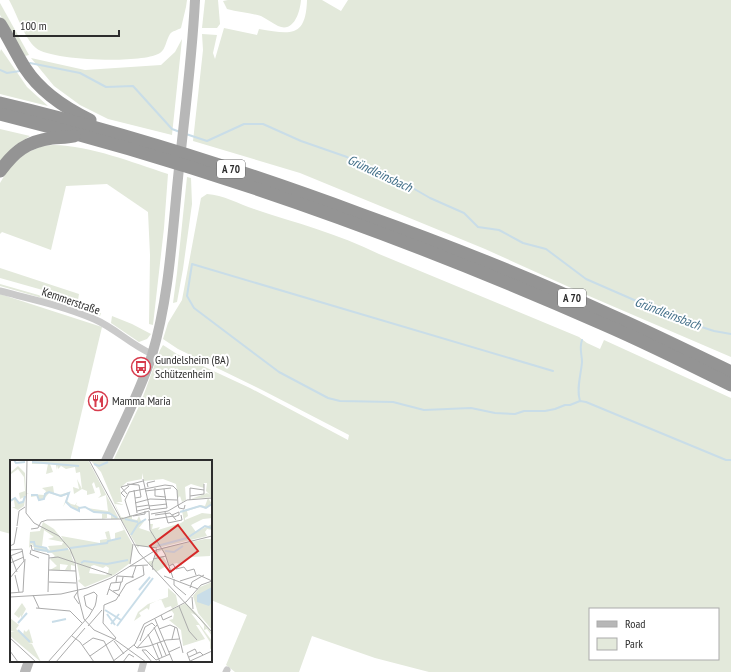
<svg xmlns="http://www.w3.org/2000/svg" width="731" height="672" font-family="'PT Sans Narrow',sans-serif">
	<style>
		.green { fill: #e3e9db; fill-rule: evenodd }
		.lines { fill: none; stroke-linecap: round; stroke-linejoin: round }
		.stream { stroke: #c9dde8; stroke-width: 2 }
		.street { stroke: #cacaca; stroke-width: 7 }
		.secondary { stroke: #b7b7b7; stroke-width: 10 }
		.highway { stroke: #949494; stroke-width: 13 }
		.labels { text-anchor: middle; stroke-width: 4; stroke-linejoin: round; paint-order: stroke }
		.shield { fill: #fff; stroke: #6c6c6c; stroke-width: 1 }
		.shield-label { font-size: 11px; font-weight: bold; fill: #2d2d2d }
		.street-label { font-size: 12px; fill: #2d2d2d; stroke: #fff }
		.poi-label { font-size: 12px; fill: #2d2d2d; stroke: #fff; text-anchor: start }
		.water-label { font-size: 13px; font-style: italic; fill: #426f88; stroke: #fff }
		.inset-river { fill: none; stroke: #c9dde8; stroke-width: 2 }
		.inset-road { fill: none; stroke: #ababab; stroke-width: 1 }
		.view { fill: #d62828; fill-opacity: 0.15; stroke: #d62828; stroke-width: 2 }
		.inset-edge { fill: none; stroke: #2d2d2d; stroke-width: 2 }
	</style>
	<rect width="100%" height="100%" fill="#fff"/>
	<g class="green">
		<path d="M9,0h178l-1,7 -5,21c-3,2 -9,3 -11,6 -4,6 -4,15 -10,19 -16,11 -109,8 -124,-5 -12,-10 -19,-34 -27,-48z"/>
		<polygon points="205,0 218,0 220,24 217,28 202,28"/>
		<path d="M228,0h73c-1,12 -7,33 -23,26 -6,-3 -11,-7 -17,-10 -10,-3 -23,-4 -34,-7l-4,-8z"/>
		<path d="M307,0h15l19,11 7,-11h383v357l-142,-61 -104,-47 -185,-76 -107,-32 10,-91 -1,-16 15,1 -4,18 2,6 9,-31 33,7 2,-6c30,5 47,10 48,-29z"/>
		<polygon points="0,3 29,55 25,56 0,15"/>
		<polygon points="182,39 172,135 108,119 80,105 54,86 31,58 85,70 161,65 175,52"/>
		<polygon points="1,49 27,87 48,106 0,94 0,52"/>
		<polygon points="0,129 30,136 14,146 0,161"/>
		<path d="M53,145c39,1 78,17 115,29l-4,54 -11,97 -4,-1 1,-69 -2,-43 -41,-28 -41,2 -15,64 -49,-18 -2,2v-51l9,-15 17,-15 17,-7z"/>
		<polygon points="187,177 191,178 192,204 183,269 177,302 173,303 177,273"/>
		<path d="M207,194c16,1 32,10 47,15 42,14 85,25 125,45l200,83 8,6 13,6 4,-9 127,58v274h-302l-54,-14 -63,-22 -13,36h-64l-9,-7 21,-50 -36,-15v-139h-98l28,-59 19,-52 3,-5 14,9 73,34 98,52 1,-5 -85,-44 -86,-42 -15,-10 5,-16 14,-23 19,-102zM590,609h128v50h-128z"/>
		<polygon points="0,268 79,294 78,300 0,278"/>
		<polygon points="0,284 101,313 100,316 77,308 0,286"/>
		<polygon points="0,294 102,327 70,461 11,461 11,534 0,531"/>
		<polygon points="112,316 132,324 151,334 147,339 139,342 111,323"/>
	</g>
	<g class="lines">
		<g class="stream">
			<polyline points="30,63 80,73 106,87 133,86 172,129 180,132"/>
			<polyline points="0,70 7,73 20,71"/>
			<polyline points="186,134 207,141 244,124 263,124 301,141 347,157 379,175 397,179 430,198 464,213 478,227 499,230 523,243 546,249 586,279 680,320 714,331 731,334"/>
			<polyline points="553,371 192,264 187,296 194,308 279,372 328,398 340,401 393,402 424,410 471,408 495,413 515,414 524,411 545,411 555,409 565,405 570,405 580,401 586,402 726,460 731,460"/>
			<path d="M580,401c-4,-12 1,-26 2,-39 0,-8 -3,-13 0,-22"/>
		</g>
		<g class="street">
			<path d="M0,291c31,8 64,15 94,28 21,9 37,26 58,35"/>
			<polyline points="141,672 144,661"/>
			<polyline points="226,672 227,670"/>
		</g>
		<g class="secondary">
			<path d="M106,461c16,-35 34,-69 46,-106 17,-57 20,-118 26,-177 6,-59 14,-118 17,-178"/>
			<polyline points="25,672 29,661"/>
		</g>
		<g class="highway">
			<path d="M0,24c9,14 16,30 25,44 15,23 40,40 65,52"/>
			<path d="M0,103c123,29 244,68 363,112 84,30 167,63 247,100 41,18 81,38 121,57"/>
			<path d="M0,114c207,51 408,124 603,210 44,19 86,40 128,61"/>
			<path d="M0,171c15,-20 26,-29 52,-33 7,-1 14,0 22,-2"/>
		</g>
	</g>
	<defs>
		<symbol id="bus-ring" viewBox="-11 -11 22 22"><circle r="9.5" fill="#fff" stroke="#d73c4d" stroke-width="1.5"/><path d="M-5-6H5V4H4V6H2V4H-2V6H-4V4H-5ZM-3.5-4V0h7V-4ZM-3.5 1.2v1.5H-2V1.2ZM2 1.2v1.5H3.5V1.2Z" fill="#d73c4d"/></symbol>
		<symbol id="restaurant-ring" viewBox="-11 -11 22 22"><circle r="9.5" fill="#fff" stroke="#d73c4d" stroke-width="1.5"/><path d="M-5-6h1v4h1v-4h1v4h1v-4h1v5L-1.5 .5V6h-2V.5L-5-1ZM5-6V6H3V1.5H1.5Q1.5-4 5-6Z" fill="#d73c4d"/></symbol>
	</defs>
	<g fill-rule="evenodd">
		<use href="#bus-ring" x="130" y="356" width="22" height="22"/>
		<use href="#restaurant-ring" x="87" y="390" width="22" height="22"/>
	</g>
	<g class="labels">
		<g class="shield">
			<rect x="217" y="160" width="28" height="18" rx="3"/>
			<rect x="558" y="289" width="28" height="18" rx="3"/>
		</g>
		<g class="shield-label">
			<text x="231" y="173">A 70</text>
			<text x="572" y="302">A 70</text>
		</g>
		<g class="street-label">
			<text transform="translate(71 301) rotate(19)" y="4">Kemmerstraße</text>
		</g>
		<g class="poi-label">
			<text x="155" y="364">Gundelsheim (BA)<tspan x="155" dy="14">Schützenheim</tspan></text>
			<text x="112" y="405">Mamma Maria</text>
		</g>
		<g class="water-label">
			<text transform="translate(380 173) rotate(25)" y="5">Gründleinsbach</text>
			<text transform="translate(668 313) rotate(21)" y="5">Gründleinsbach</text>
		</g>
	</g>
	<g transform="translate(10 460)">
		<rect width="202" height="202" fill="#fff"/>
		<path d="M22,0h56l31,59h-8v-4l-4,-1v4l-5,1v-5h4l-13,-2 -7,-4h-6l-2,3 -12,-9 -3,5 5,-13 -7,3 -12,-4 -5,6 -5,2 -2,-5 -6,1v-3l13,1 2,-4 -4,-3 11,-2 1,7 5,2 10,-3 -2,9 4,3 4,1 2,-3 -1,3 4,2 28,4 -2,-16 -8,3 3,-3 -2,-8 -3,1 -2,-6 -2,2 3,9 -8,2v-4l-5,-2 -8,5 -1,-7 6,2 -2,-10 5,10 -2,-17 -4,1 -1,-6 -9,2 -5,-3 -3,3 -1,-4 -1,5v-5l-6,-1 3,8 -7,2 2,-10h-16zM80,0h122v37l-21,2 16,-6 3,2 -4,-4 1,-8h-3v5l-13,-4 -6,3 1,13 -4,2 -2,-6 -2,2 -2,-14 -13,-5 -19,2 -2,-8v6l-15,3 -7,6 2,14h-6l8,3 -9,-1 6,13h3l-3,2 -20,-47zM8,6l7,7 1,20 3,1h-3l-2,12 -6,4 -6,-3h3l-1,-7 -4,2 5,-4 4,4 4,-1 1,-4 -4,2 -1,-6 6,-2 -1,-14 -6,-8 -7,5 -1,-2v-2l1,2zM198,38l4,6 -7,5 -2,-3 -16,5 1,5 -3,2v2l17,-7 9,1 1,-6v10l-9,1 -12,6 5,7 16,-8v6l-5,-1 -2,3 2,4 -49,12 -19,-2 -1,2 -17,-29 11,-4v4l5,1 2,-4 2,5 5,-2 -7,9 12,4 -1,-8h3l-1,5 8,-2 -2,3 23,-7 3,-2 -2,-10 19,-6 4,1zM109,60l14,25 -3,18 -16,12 -29,12 -7,-6 2,-2 -3,-15 -16,-28 39,7v-3l7,-1 -2,-7 4,-1 2,9 4,-1v-6l9,-3zM84,105l9,3 3,-2 3,2 -1,5 -2,2 -17,-2 2,-7zM33,62l11,7 15,19 6,18 -4,-1v5h-6l3,-5 -8,-1v6h-10l7,-4 -7,-7 5,-3 -3,-3 -17,-3 -3,-6 -3,4 1,-16 10,-1zM34,70l10,7 -6,2 15,3 -1,3 -14,1 2,4 -8,-4zM195,79h7l-2,17 -18,1 -11,5 1,4 -5,-3 -8,2 -7,-17zM152,88l3,7 -3,-5 -4,2 -1,5 6,-1 5,9 -12,7 -8,-10 6,-2 1,-8zM202,122v48l-14,-17 -5,-17 7,-9zM158,128l8,7 2,10 -6,4 -1,-3 -6,2 -4,-9 -11,5 -1,6 -2,-2 -8,5 2,3 -7,5 4,-9 10,-8 20,-7zM12,143l4,6 -5,9v-3l-2,3 -5,-4zM176,143l14,14 12,16v3l-5,-7 -3,1v-5l-6,-9 -7,-3 21,28v7l-2,1v-7l-11,-17h-3l9,14 -22,7 -2,-16 -12,-10 4,-1 1,-5 -2,-3 -5,1zM0,158l9,7 -3,4 7,6 1,-5 2,2 3,-3 4,14 -5,1h4l9,18 -31,-26v-4l5,-1h-5z" fill="#e3e9db" fill-rule="evenodd"/>
		<path d="M202,127v15l-3,4 -12,-4v-7z" fill="#c9dde8"/>
		<path class="inset-river" d="M4,0l2,3 9,-1M22,2l47,4M84,4l5,2 9,-4M21,35h6l2,5 5,-1 1,-5 4,-2 12,4 8,-3 -3,9 5,5 8,4v-3l6,-1 9,5 15,1 8,5M0,41l5,-3 4,5 4,-1 2,-6M170,52l20,-6 6,2 6,-4M115,59l13,3M121,75l7,-11 8,-5M20,82h4l1,4 11,2 2,4 20,-3M147,86l30,-8 18,-12 7,2M60,88l37,-5 1,-2 13,-3M24,89l14,2M155,91l9,1 9,-6M71,103l3,-2 23,3 21,-4M129,130l11,-13M95,150l16,10M97,154l8,11M42,162l14,-3M8,163l9,-10M101,164l8,-10M107,166l36,-48M8,170l12,12"/>
		<path class="inset-road" d="M17,0l-1,53 8,10 25,13 11,13 5,12 3,35 6,23 10,11 20,9 32,23M79,0l50,93 73,79M133,19l7,31M117,24l12,1 2,12 -6,1M138,27l-1,-4 8,-2M145,28v8l11,1M124,30l3,23M167,30l1,15M135,31l26,-3M117,34l-6,-7 22,-6M180,36l14,-2v-10M115,37l-4,-4 8,-7M180,40v-12l14,2M125,43l15,-4 27,1M168,45l1,3 5,1 1,-4M139,46l18,-2M126,47l13,-2M140,50l17,-2 -3,-19M127,51l13,-3M155,52l3,11 14,-3 -1,-5M141,54l17,-3 19,-11 25,-2M145,55l15,-2 6,7M162,55l7,-3v3l-5,2M120,56l-5,-16 4,-8 36,-7 8,1 4,4M123,56l12,-2v-3M138,60l26,-4M7,66l2,-15 6,-4M21,69l7,-1 3,-6 6,-2 74,-1 28,-8 1,19 15,24 8,24M125,85l22,3M0,86l4,-2 3,-17M22,87l-1,-2 1,5 17,5 -1,37M0,90l12,-1M21,90l-1,4 9,4M0,96l13,-5M1,96l6,16M39,98l9,-1 54,18M143,99l13,-3M0,103l14,-6M120,104l3,-20M120,106l18,-1M159,106l4,-2 3,5 8,-2 3,4 7,-2 2,6M39,110l27,1M143,110l-1,-6 5,-15M14,113l1,-14M5,115l4,17M154,116l34,13M0,118l14,-17 -2,-12M122,118l4,-12M164,119v6l12,10M170,121l19,-6 13,6M39,122l27,1M106,122l1,-6 17,1M180,128l2,-6 12,-7M99,129l11,7M68,131l-4,6 5,7M103,131l6,-1 2,-8M0,133l13,-1 1,-19M23,135l6,13M97,135l4,-12 11,-1 1,-5M0,137l51,-3 26,-6 24,-10 45,-28 56,-14M182,137l1,12M94,145l12,-5 10,-16 18,-9 -1,-9M94,145l-1,18 13,15M169,146l10,25 8,9M26,148l34,3 12,12M151,155l2,5 9,-4M145,159l18,43M78,166l14,-16M144,167l12,28M149,169l11,-4 7,3 6,25M138,174l12,28M62,176l8,6 14,20M0,178l26,24M162,179l3,-12M104,181l10,13M130,181l5,-14 7,-4 3,3M147,183l5,14M73,185l10,-7 11,3 10,20M124,185l3,3 12,-2 17,-6 13,-1M127,188l20,-23M132,190h4l10,10 14,-6M132,190l10,12M0,191l8,11M159,192l11,-5M80,196l26,-18M179,197l11,-5 3,3M180,201l-3,-8 8,-4 2,4M38,202l41,-46 6,-10 1,-4 1,-7 -3,-3 -10,4 2,10 6,4M46,202l29,-34M102,202l23,-18 9,-20 42,-22 15,-17 11,-4M113,202l6,-8 5,3M178,202l24,-11"/>
		<path class="view" d="M168,65l20,26 -28,21 -20,-26z"/>
		<rect width="202" height="202" class="inset-edge"/>
	</g>
	<rect x="589" y="608" width="130" height="52" fill="#ffffff" stroke="#ababab"/>
	<rect x="597" y="621" width="20" height="6" fill="#b7b7b7" stroke="#ababab"/>
	<text x="625" y="628" font-size="12" fill="#2d2d2d">Road</text>
	<rect x="597" y="638" width="20" height="12" fill="#e3e9db" stroke="#ababab"/>
	<text x="625" y="648" font-size="12" fill="#2d2d2d">Park</text>
	<path d="M14 30v6h105v-6" fill="none" stroke="#2d2d2d" stroke-width="2"/>
	<text x="20" y="30" font-size="12" fill="#2d2d2d" stroke="#ffffff" stroke-width="3" paint-order="stroke">100 m</text>
</svg>
